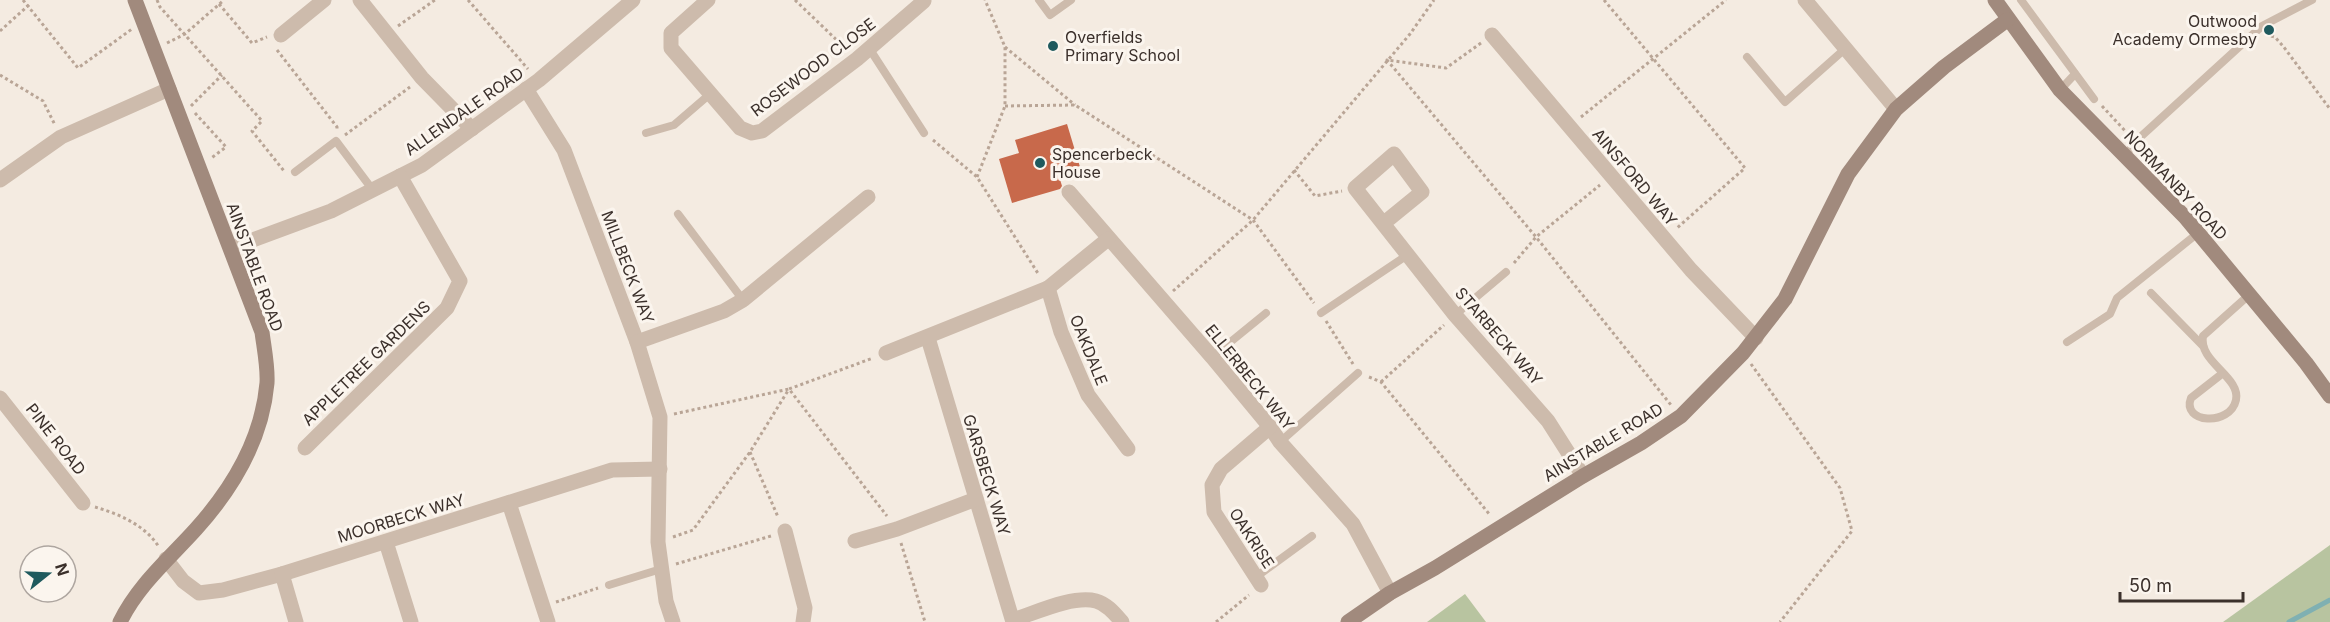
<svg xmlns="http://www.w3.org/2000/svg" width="2330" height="622" font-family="Inter,sans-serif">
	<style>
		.green { fill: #b8c4a0 }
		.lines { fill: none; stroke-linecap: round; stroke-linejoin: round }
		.stream { stroke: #7fb0b2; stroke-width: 5 }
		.building { fill: #c8694b }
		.path { stroke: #b9a596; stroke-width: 3; stroke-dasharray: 3 3; stroke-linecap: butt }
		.lane { stroke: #cdbbac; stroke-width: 8 }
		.street { stroke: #cdbbac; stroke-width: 15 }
		.secondary { stroke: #a18a7d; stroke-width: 15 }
		.poi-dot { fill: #1f5a5e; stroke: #fbf5ee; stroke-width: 2 }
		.labels { text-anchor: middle; stroke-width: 6; stroke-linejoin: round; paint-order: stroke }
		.poi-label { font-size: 16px; fill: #3b302b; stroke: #fbf5ee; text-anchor: start }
		.street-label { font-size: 16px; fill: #3b302b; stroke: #fbf5ee }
	</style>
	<rect width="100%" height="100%" fill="#f4ebe1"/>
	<g class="green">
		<polygon points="2330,545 2330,622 2223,622"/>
		<polygon points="1465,594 1486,622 1427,622"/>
	</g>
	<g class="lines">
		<polyline class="stream" points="2289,622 2330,600"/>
	</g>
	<polygon class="building" points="1067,124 1080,167 1058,173 1062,186 1060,189 1012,203 999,159 1019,153 1015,140"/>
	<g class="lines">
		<g class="path">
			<polyline points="23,0 78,68 132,29"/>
			<polyline points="157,0 160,7 262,121 252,131 284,171"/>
			<polyline points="468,0 528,69"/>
			<polyline points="795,0 846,49"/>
			<polyline points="1604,0 1745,168 1677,228"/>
			<polyline points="219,4 252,43 267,37"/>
			<polyline points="398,26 435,0"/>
			<polyline points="0,31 29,5"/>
			<polyline points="2271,36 2275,37 2283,46 2330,109"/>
			<polyline points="167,43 185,34 224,0"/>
			<polyline points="1481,43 1446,68 1387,60 1536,237 1671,405"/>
			<polyline points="1005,47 1075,105"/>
			<polyline points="277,50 337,127 337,130"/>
			<polyline points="0,75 43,101 55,125"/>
			<polyline points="191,106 222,75"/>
			<polyline points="1005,106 1075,105 1253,220 1314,303"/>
			<polyline points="2102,106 2128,134"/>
			<polyline points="195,113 226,147 210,159"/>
			<polyline points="1581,117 1726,0"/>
			<polyline points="345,135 410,87"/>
			<polyline points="933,140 977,177 1039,275"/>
			<polyline points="1294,170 1315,196 1342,191"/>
			<polyline points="977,177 1005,106 1005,47 985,0"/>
			<polyline points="1514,263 1536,237 1600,185"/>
			<polyline points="1173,291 1253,220 1410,34 1434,0"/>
			<polyline points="1326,321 1353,364"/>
			<polyline points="1751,364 1840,488 1852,531 1780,622"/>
			<polyline points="1369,377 1381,382 1490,515"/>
			<polyline points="1381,382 1444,325"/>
			<polyline points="674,414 789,389 887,516"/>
			<polyline points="750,452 778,517"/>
			<path d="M95,507c24,7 50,18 64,40"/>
			<polyline points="673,537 693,530 750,452 789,389 873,358"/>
			<polyline points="901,543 925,622"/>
			<polyline points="676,564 771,536"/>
			<polyline points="556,602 598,588"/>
			<polyline points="1216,622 1249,595"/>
		</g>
		<g class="lane">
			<polyline points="1039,0 1050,15 1071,0"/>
			<polyline points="2021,0 2094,99"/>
			<polyline points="869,48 924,133"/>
			<polyline points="1747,57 1785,102 1846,48"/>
			<polyline points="2060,90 2075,74"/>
			<polyline points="646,133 674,125 710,94"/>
			<polyline points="2126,155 2136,141 2262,26 2312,0"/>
			<polyline points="295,172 336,141 372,189"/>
			<polyline points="678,214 743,300"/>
			<polyline points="2151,293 2203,346"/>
			<polyline points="1321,313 1409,254"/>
			<polyline points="1455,315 1506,272"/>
			<polyline points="2067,342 2110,314 2117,298 2198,233"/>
			<polyline points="1212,357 1266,313"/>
			<path d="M2223,373l-32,25c-10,25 39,29 45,2 5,-23 -38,-38 -33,-64l46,-41"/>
			<polyline points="1280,442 1358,373"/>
			<polyline points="1256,577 1312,536"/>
			<polyline points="609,585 661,569"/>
		</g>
		<g class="street">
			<polyline points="360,0 422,78 472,129"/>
			<polyline points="708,0 671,33 671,48 740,128 752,133 762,131 857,59 924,1"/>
			<polyline points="1805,0 1896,109"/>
			<polyline points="281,35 324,0"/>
			<polyline points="1492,35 1691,270 1756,338"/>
			<polyline points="526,89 564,150 637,342 660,417 658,542 666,601 673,622"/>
			<polyline points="0,180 61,137 169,89"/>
			<polyline points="1069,192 1212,357 1270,427 1280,442 1353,524 1390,593"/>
			<polyline points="1384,223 1422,192 1394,154 1355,188 1455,315 1548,421 1583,476"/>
			<polyline points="231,248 331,211 422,165 539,80 633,0"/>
			<polyline points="1048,288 1061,332 1088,395 1128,449"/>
			<polyline points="928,338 1013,622"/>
			<polyline points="637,342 724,311 743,300 868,197"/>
			<polyline points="886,353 1048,288 1108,239"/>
			<polyline points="0,398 83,503"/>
			<polyline points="305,448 447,308 460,281 400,176"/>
			<polyline points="509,503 548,622"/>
			<polyline points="785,531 805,608 803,622"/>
			<polyline points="855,541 897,529 976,499"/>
			<polyline points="386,542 411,622"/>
			<polyline points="166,559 183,581 199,593 223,590 282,574 612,470 660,469"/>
			<polyline points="282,574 296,622"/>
			<polyline points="1261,585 1214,512 1212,485 1221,469 1270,427"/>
			<path d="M1013,620c22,-7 60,-25 83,-19 11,3 19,13 26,21"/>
		</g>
		<g class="secondary">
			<polyline points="1995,0 2060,90 2185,217 2306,363 2330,396"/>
			<path d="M120,622c18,-37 49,-63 76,-93 37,-41 66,-89 71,-146 1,-16 -3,-35 -5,-51l-127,-332"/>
			<polyline points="1348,622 1390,593 1435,568 1583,476 1641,443 1681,416 1743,353 1785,299 1848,174 1896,109 1944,67 2007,20"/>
		</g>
	</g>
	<g class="poi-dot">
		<circle cx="2269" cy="30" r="6"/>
		<circle cx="1053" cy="46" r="6"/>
		<circle cx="1040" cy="163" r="6"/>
	</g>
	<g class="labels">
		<g class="poi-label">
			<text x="2257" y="27" text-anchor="end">Outwood<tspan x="2257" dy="18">Academy Ormesby</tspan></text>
			<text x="1065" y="43">Overfields<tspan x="1065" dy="18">Primary School</tspan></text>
			<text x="1052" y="160">Spencerbeck<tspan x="1052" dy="18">House</tspan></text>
		</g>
		<g class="street-label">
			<text transform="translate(813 67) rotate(-37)" y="6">ROSEWOOD CLOSE</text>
			<text transform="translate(464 111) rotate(-35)" y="6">ALLENDALE ROAD</text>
			<text transform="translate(1635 177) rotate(50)" y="6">AINSFORD WAY</text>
			<text transform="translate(2176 185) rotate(47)" y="6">NORMANBY ROAD</text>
			<text transform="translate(255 267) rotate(70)" y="6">AINSTABLE ROAD</text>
			<text transform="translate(628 267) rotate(69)" y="6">MILLBECK WAY</text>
			<text transform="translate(1499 336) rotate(49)" y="6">STARBECK WAY</text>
			<text transform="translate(1089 350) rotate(68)" y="6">OAKDALE</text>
			<text transform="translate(366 363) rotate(-44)" y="6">APPLETREE GARDENS</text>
			<text transform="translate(1250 377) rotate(51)" y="6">ELLERBECK WAY</text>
			<text transform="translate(56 439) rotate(52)" y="6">PINE ROAD</text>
			<text transform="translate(1603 442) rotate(-31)" y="6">AINSTABLE ROAD</text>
			<text transform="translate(987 475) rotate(73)" y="6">GARSBECK WAY</text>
			<text transform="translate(401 518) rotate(-17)" y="6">MOORBECK WAY</text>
			<text transform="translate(1252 538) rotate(57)" y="6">OAKRISE</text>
		</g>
	</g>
	<g transform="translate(48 574) rotate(72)"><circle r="28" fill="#fbf5ee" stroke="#aea6a0" stroke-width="1.5"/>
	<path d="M0-4.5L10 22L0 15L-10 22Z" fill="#1f5a5e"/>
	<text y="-9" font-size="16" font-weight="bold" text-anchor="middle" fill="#3b302b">N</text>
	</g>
	<path d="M2120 592v9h123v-9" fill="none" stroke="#3b302b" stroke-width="3"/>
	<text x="2129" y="592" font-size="18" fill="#3b302b" stroke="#fbf5ee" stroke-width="4.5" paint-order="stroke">50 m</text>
</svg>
